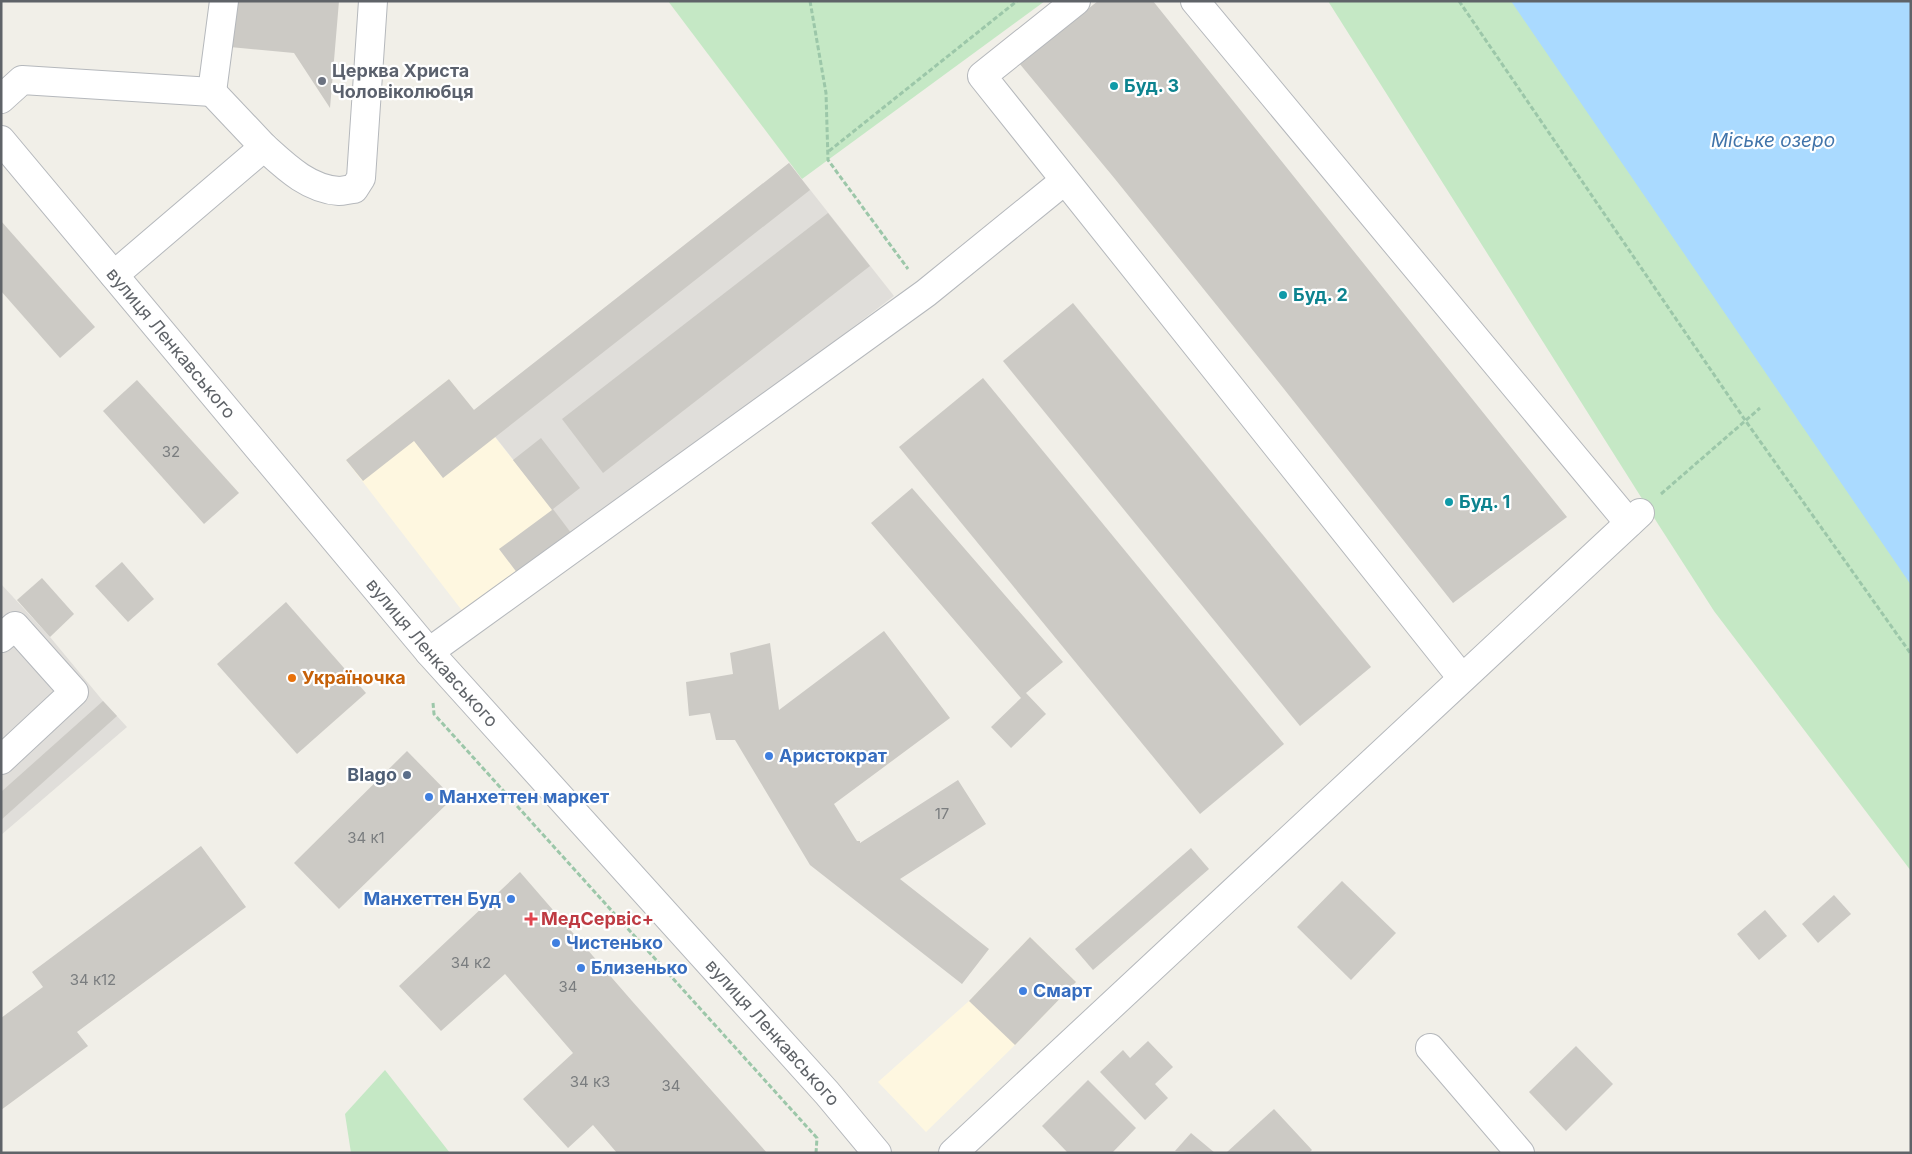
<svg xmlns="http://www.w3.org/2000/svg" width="1912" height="1154" font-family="Inter,sans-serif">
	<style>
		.commercial { fill: #fef7e0 }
		.industrial { fill: #e0deda }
		.green { fill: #c5e8c5 }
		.water { fill: #aadaff }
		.building { fill: #cccac5 }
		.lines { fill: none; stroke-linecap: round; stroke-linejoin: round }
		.minor-casing { stroke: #b5b8bc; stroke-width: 30 }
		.path { stroke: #9cc7a9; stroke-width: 3; stroke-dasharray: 5 2.5; stroke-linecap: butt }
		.minor { stroke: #fff; stroke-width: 28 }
		.worship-dot { fill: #6b7280; stroke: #fff; stroke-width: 2 }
		.culture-dot { fill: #0f9aa8; stroke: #fff; stroke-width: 2 }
		.food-dot { fill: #e8710a; stroke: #fff; stroke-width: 2 }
		.shop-dot { fill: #3f7fe0; stroke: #fff; stroke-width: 2 }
		.service-dot { fill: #5c6f8a; stroke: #fff; stroke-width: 2 }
		.health-dot { fill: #e0444e; stroke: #fff; stroke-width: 2 }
		.labels { text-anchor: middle; stroke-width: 4.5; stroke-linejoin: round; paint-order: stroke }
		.number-label { font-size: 15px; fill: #7a7d7f }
		.worship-label { font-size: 18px; font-weight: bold; fill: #5b616d; stroke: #fff; text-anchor: start }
		.culture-label { font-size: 18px; font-weight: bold; fill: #0d838f; stroke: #fff; text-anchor: start }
		.street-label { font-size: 18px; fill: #5f6368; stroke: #fff }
		.food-label { font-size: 18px; font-weight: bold; fill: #c56008; stroke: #fff; text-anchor: start }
		.shop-label { font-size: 18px; font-weight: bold; fill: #366cbe; stroke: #fff; text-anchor: start }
		.service-label { font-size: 18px; font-weight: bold; fill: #4e5e75; stroke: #fff; text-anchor: end }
		.health-label { font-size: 18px; font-weight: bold; fill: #be3a42; stroke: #fff; text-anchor: start }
		.water-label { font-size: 19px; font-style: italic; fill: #4174aa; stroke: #fff }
	</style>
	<rect width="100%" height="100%" fill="#f1efe8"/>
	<g class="commercial">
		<polygon points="449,379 575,538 467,617 346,460"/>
		<polygon points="1030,937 1076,982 1015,1045 926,1132 878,1082 969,1001"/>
	</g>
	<g class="industrial">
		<polygon points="789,163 894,296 575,538 474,410"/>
		<polygon points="1,584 50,637 103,701 127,727 1,835"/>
	</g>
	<g class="green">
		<polygon points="668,1 1045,1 802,179"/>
		<polygon points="1328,1 1911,1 1911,871 1714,611 1658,524"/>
		<polygon points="385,1070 450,1153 351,1153 345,1114"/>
	</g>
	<polygon class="water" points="1511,1 1911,1 1911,585"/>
	<g class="building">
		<polygon points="235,1 339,1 330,108 294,53 230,47"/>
		<polygon points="1098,1 1153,1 1567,517 1453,603 1284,389 1115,179 1019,63"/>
		<polygon points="789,163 810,190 443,478 414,441 363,481 346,460 449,379 474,410"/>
		<polygon points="828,213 870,266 603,473 562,419"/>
		<polygon points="1,221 95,327 60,358 1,291"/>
		<polygon points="1073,303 1371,667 1300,726 1003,361"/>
		<polygon points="983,378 1284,744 1200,814 899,447"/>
		<polygon points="137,380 239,493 204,524 103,411"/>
		<polygon points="541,438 580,488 553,509 575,538 521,578 499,549 552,510 513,460"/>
		<polygon points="912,488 1063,662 1026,693 1046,714 1011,748 991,727 1021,698 871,523"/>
		<polygon points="122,562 154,599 128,622 95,586"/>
		<polygon points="42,578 74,614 50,637 17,600"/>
		<polygon points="286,602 366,693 297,754 217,664"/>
		<polygon points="884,631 950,718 834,804 855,838 857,841 860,841 860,843 958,780 986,824 900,879 989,949 962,984 810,865 735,740 716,740 710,713 689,716 686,682 733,674 730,653 770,643 779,710"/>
		<polygon points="103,701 117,716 1,820 1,792"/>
		<polygon points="407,751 453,798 339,909 294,863"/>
		<polygon points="201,846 246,907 77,1032 88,1046 1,1110 1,1018 43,987 32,972"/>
		<polygon points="1191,848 1209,869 1093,970 1075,949"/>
		<polygon points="520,872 632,1001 767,1153 617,1153 593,1125 568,1148 523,1099 573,1053 505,974 441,1031 399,986"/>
		<polygon points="1342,881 1396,933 1351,980 1297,927"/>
		<polygon points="1834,895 1851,914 1818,943 1802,924"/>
		<polygon points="1765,910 1787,936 1759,960 1737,934"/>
		<polygon points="1030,937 1076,982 1015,1045 969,1001"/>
		<polygon points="1148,1041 1173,1067 1155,1084 1168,1098 1145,1120 1100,1072 1123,1050 1130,1058"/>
		<polygon points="1576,1046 1613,1084 1566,1131 1529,1092"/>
		<polygon points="1088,1080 1136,1128 1112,1153 1068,1153 1042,1126"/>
		<polygon points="1274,1109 1312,1150 1309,1153 1226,1153"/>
		<polygon points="1191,1133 1215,1153 1175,1151"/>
	</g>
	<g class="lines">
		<defs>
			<g id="minor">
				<polyline points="1076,1 982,76 1462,678"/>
				<polyline points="1195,1 1629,523"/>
				<polyline points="212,92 264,147"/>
				<polyline points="1,99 22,80 212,92 224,1"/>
				<path id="s1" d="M1,140l428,512 398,441 50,60"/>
				<path d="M114,275l150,-128c21,19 44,42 75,44 5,0 10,-2 15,-2l7,-11 12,-177"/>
				<polyline points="1,638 15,626 74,692 1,760"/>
				<polyline points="429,652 926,293 1064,181"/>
				<polyline points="1430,1048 1520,1153"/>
				<polyline points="953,1153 1640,513"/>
			</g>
		</defs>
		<use href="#minor" class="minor-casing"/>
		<g class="path">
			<polyline points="810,1 826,93 828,160 908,269"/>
			<polyline points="1459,1 1745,420 1911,654"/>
			<polyline points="829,151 1017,1"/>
			<polyline points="1661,494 1760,408"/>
			<polyline points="433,703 434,714 817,1138 816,1153"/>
		</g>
		<use href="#minor" class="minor"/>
	</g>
	<circle class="worship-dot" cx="322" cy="81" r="5"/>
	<g class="culture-dot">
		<circle cx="1114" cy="86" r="5"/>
		<circle cx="1283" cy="295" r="5"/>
		<circle cx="1449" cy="502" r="5"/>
	</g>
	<circle class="food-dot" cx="292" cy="678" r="5"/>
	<g class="shop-dot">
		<circle cx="769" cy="756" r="5"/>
		<circle cx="429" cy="797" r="5"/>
		<circle cx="511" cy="899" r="5"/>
		<circle cx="556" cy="943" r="5"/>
		<circle cx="581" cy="968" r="5"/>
		<circle cx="1023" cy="991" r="5"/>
	</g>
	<circle class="service-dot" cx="407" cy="775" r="5"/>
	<path class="health-dot" d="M528.5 911.5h5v5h5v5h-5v5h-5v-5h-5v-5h5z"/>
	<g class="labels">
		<g class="number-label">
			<text x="171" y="457">32</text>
			<text x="942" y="819">17</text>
			<text x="366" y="843">34 к1</text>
			<text x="471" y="968">34 к2</text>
			<text x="93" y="985">34 к12</text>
			<text x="568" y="992">34</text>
			<text x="590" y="1087">34 к3</text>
			<text x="671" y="1091">34</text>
		</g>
		<g class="worship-label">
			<text x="332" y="77">Церква Христа<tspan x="332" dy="21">Чоловіколюбця</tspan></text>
		</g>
		<g class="culture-label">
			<text x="1124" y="92">Буд. 3</text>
			<text x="1293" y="301">Буд. 2</text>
			<text x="1459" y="508">Буд. 1</text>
		</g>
		<g class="street-label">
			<text dy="6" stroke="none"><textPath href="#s1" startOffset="265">вулиця Ленкавського</textPath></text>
			<text dy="6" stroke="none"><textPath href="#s1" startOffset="670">вулиця Ленкавського</textPath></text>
			<text dy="6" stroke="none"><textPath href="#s1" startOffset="1180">вулиця Ленкавського</textPath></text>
		</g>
		<g class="food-label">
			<text x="302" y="684">Україночка</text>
		</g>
		<g class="shop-label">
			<text x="779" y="762">Аристократ</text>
			<text x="439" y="803">Манхеттен маркет</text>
			<text x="501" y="905" text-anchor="end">Манхеттен Буд</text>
			<text x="566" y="949">Чистенько</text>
			<text x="591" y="974">Близенько</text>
			<text x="1033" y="997">Смарт</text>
		</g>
		<g class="service-label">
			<text x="397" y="781">Blago</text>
		</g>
		<g class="health-label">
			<text x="541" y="925">МедСервіс+</text>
		</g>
		<g class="water-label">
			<text x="1773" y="147">Міське озеро</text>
		</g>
	</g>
	<rect width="1912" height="1154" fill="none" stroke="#5f6368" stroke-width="5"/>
</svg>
